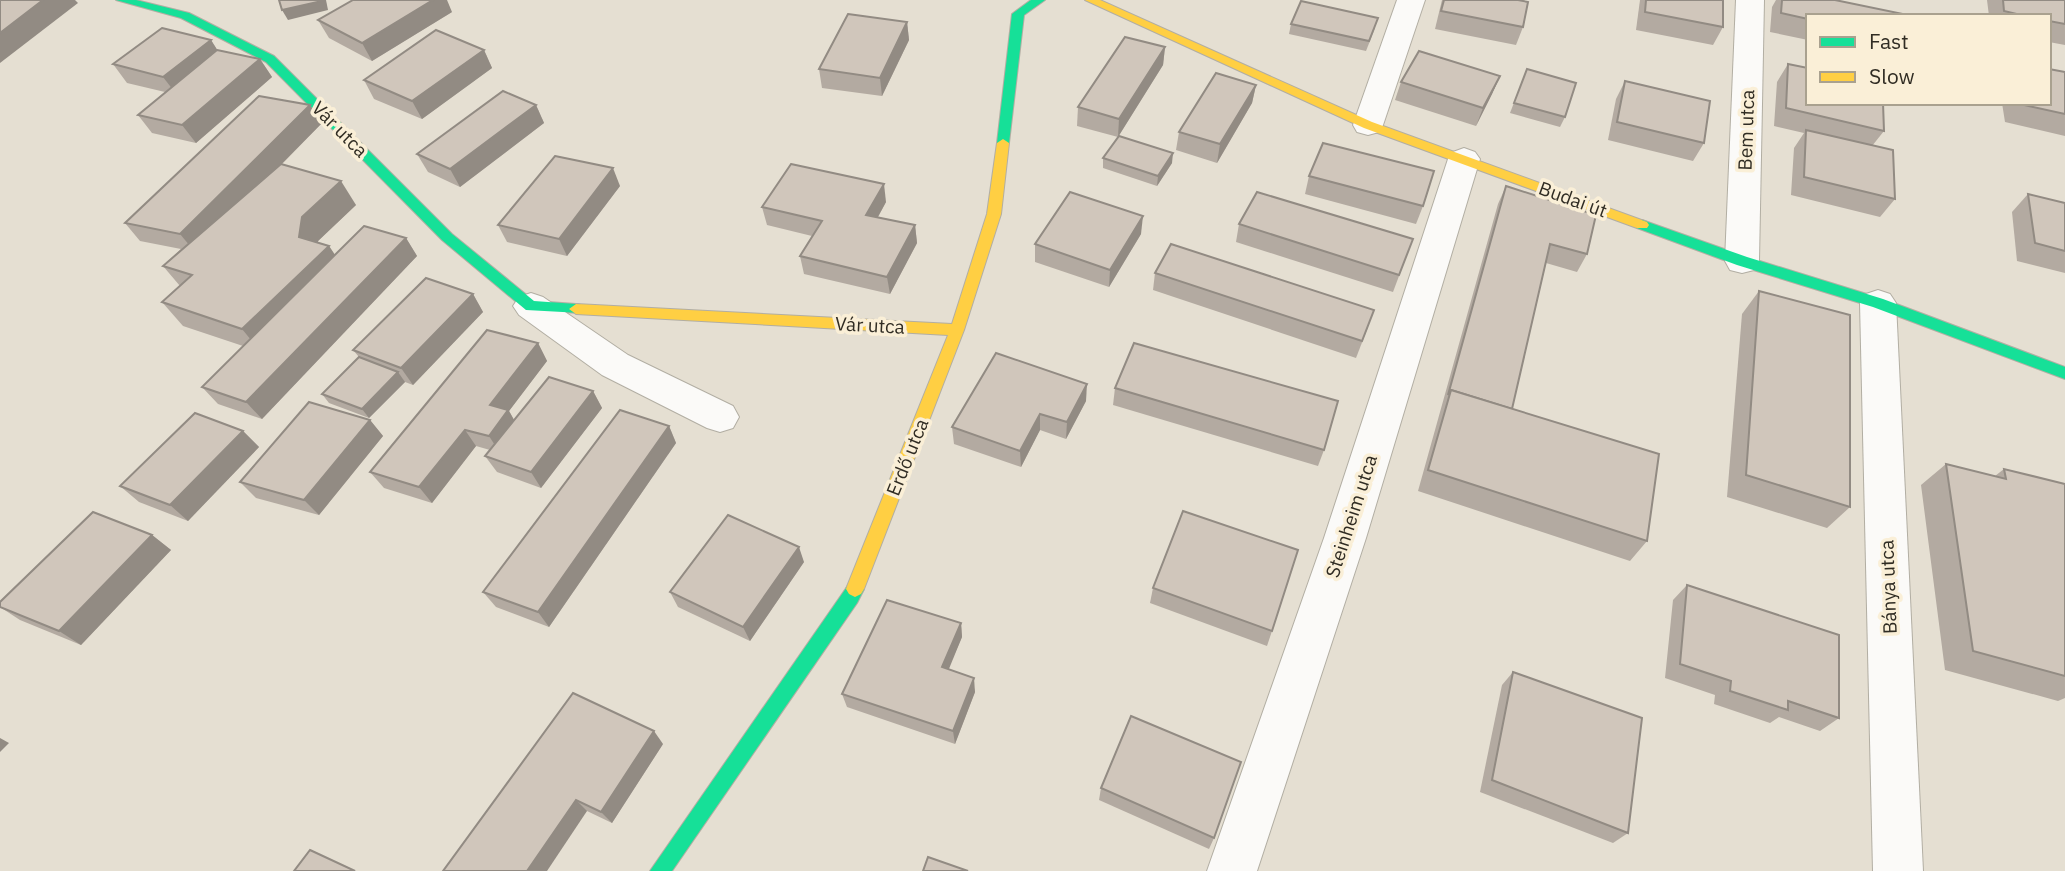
<svg xmlns="http://www.w3.org/2000/svg" width="2065" height="871" font-family="'IBM Plex Sans',sans-serif">
	<style>
		.lines { fill: none; stroke-linecap: round; stroke-linejoin: round }
		.street-casing { stroke: #b2aea3; stroke-width: 2 }
		.fast-casing { stroke: #b2aea3; stroke-width: 2 }
		.slow-casing { stroke: #b2aea3; stroke-width: 2 }
		.street { fill: #fbfaf8; fill-rule: evenodd }
		.fast { fill: #16e098; fill-rule: evenodd }
		.slow { fill: #ffcf43; fill-rule: evenodd }
		.wall { fill: #b3aaa1 }
		.shaded-wall { fill: #928b83 }
		.building { fill: #d0c6bb; stroke: #928b83; stroke-width: 2 }
		.labels { text-anchor: middle; stroke-width: 7; stroke-linejoin: round; paint-order: stroke }
		.street-label { font-size: 19px; fill: #302c23; stroke: #faefd7 }
	</style>
	<rect width="100%" height="100%" fill="#e5dfd2"/>
	<g class="lines">
		<defs>
			<g id="street">
				<polygon points="1397,0 1425,0 1383,125 1379,132 1368,135 1357,132 1353,125"/>
				<polygon points="1736,0 1764,0 1759,261 1754,270 1742,273 1730,270 1725,261"/>
				<polygon points="1464,148 1475,152 1480,159 1366,538 1257,871 1207,871 1324,538 1448,159 1453,152"/>
				<polygon points="1878,290 1890,294 1896,303 1923,871 1873,871 1860,303 1866,294"/>
				<polygon points="531,293 543,297 628,355 733,406 739,417 733,428 720,432 707,428 602,375 519,315 513,306 519,297"/>
			</g>
			<g id="fast">
				<polygon points="116,0 136,0 189,13 274,56 452,234 534,301 576,304 581,305 583,309 581,313 526,310 442,240 266,62 181,18"/>
				<polygon points="1031,0 1045,0 1024,15 1009,143 1003,147 997,143 1012,14"/>
				<polygon points="1642,220 1747,257 1883,299 2065,367 2065,379 1873,307 1737,265 1637,228 1635,225 1637,222"/>
				<polygon points="855,581 861,584 864,589 857,603 672,871 650,871 849,584"/>
			</g>
			<g id="slow">
				<polygon points="1085,0 1100,0 1372,122 1647,222 1649,225 1647,228 1637,228 1364,128"/>
				<polygon points="1003,139 1009,143 1001,214 964,330 864,589 861,594 855,597 849,594 846,589 948,335 576,314 569,309 576,304 952,324 987,214 997,143"/>
			</g>
		</defs>
		<use href="#street" class="street-casing"/>
		<use href="#fast" class="fast-casing"/>
		<use href="#slow" class="slow-casing"/>
		<use href="#street" class="street"/>
		<use href="#fast" class="fast"/>
		<use href="#slow" class="slow"/>
	</g>
	<g class="wall">
		<polygon points="1442,0 1518,0 1523,27 1516,45 1435,29"/>
		<polygon points="1640,0 1723,0 1723,27 1713,45 1636,30"/>
		<polygon points="1776,0 1835,0 1808,16 1808,40 1770,32 1772,7"/>
		<polygon points="1987,0 2065,0 2065,45 2049,42 2049,16 1989,16"/>
		<polygon points="452,12 372,61 329,38 318,20"/>
		<polygon points="907,22 909,40 882,96 822,88 819,69"/>
		<polygon points="1291,24 1375,28 1366,51 1289,34"/>
		<polygon points="211,40 217,50 260,59 272,77 196,143 152,133 138,115 165,92 127,83 113,64"/>
		<polygon points="1165,47 1163,65 1118,137 1077,126 1078,107"/>
		<polygon points="484,50 492,68 422,119 374,99 364,80"/>
		<polygon points="1788,64 1884,131 1872,146 1895,199 1880,217 1791,195 1794,148 1804,133 1774,126 1777,82"/>
		<polygon points="1527,69 1565,117 1560,127 1510,113"/>
		<polygon points="2065,72 2065,136 2005,122 2002,103 2049,103"/>
		<polygon points="1500,76 1492,94 1476,126 1395,100 1401,82"/>
		<polygon points="1625,81 1704,143 1693,161 1608,140 1616,99"/>
		<polygon points="1256,85 1252,103 1217,163 1176,150 1179,132"/>
		<polygon points="310,105 322,123 282,164 356,205 318,241 318,243 329,246 335,255 406,238 417,256 262,419 218,404 202,387 243,346 183,326 162,302 180,286 163,266 181,249 140,241 125,223"/>
		<polygon points="536,105 544,123 460,187 428,172 417,154"/>
		<polygon points="1103,158 1172,163 1157,186 1103,168"/>
		<polygon points="1309,176 1423,206 1416,224 1305,194"/>
		<polygon points="620,186 567,256 507,242 498,225"/>
		<polygon points="1506,186 1587,254 1577,272 1546,263 1512,409 1647,541 1630,561 1418,491 1498,204"/>
		<polygon points="2028,194 2065,203 2065,273 2017,261 2012,212"/>
		<polygon points="886,202 878,217 915,225 917,243 890,294 804,274 800,256 812,236 767,225 762,207"/>
		<polygon points="1239,224 1413,239 1393,292 1236,242"/>
		<polygon points="1141,234 1109,287 1035,262 1035,244"/>
		<polygon points="1155,273 1368,327 1356,358 1153,290"/>
		<polygon points="1759,291 1850,507 1827,528 1727,497 1742,314"/>
		<polygon points="473,294 483,312 413,385 405,382 369,418 329,403 322,394 359,357 353,350"/>
		<polygon points="538,343 547,361 509,411 514,420 593,391 602,408 541,488 497,472 485,456 490,450 476,446 432,503 384,488 370,472"/>
		<polygon points="1115,388 1324,450 1318,466 1113,405"/>
		<polygon points="1086,401 1066,439 1040,430 1021,467 954,444 952,427"/>
		<polygon points="370,420 383,436 319,515 256,498 240,482"/>
		<polygon points="669,426 676,443 549,627 496,607 483,592"/>
		<polygon points="243,431 259,447 188,521 139,502 120,486"/>
		<polygon points="1946,464 1995,476 2004,469 2065,484 2065,698 2058,701 1945,670 1921,485"/>
		<polygon points="152,535 171,550 81,645 20,620 0,607 0,602"/>
		<polygon points="804,562 750,641 678,607 670,592"/>
		<polygon points="1687,585 1839,718 1820,731 1779,717 1770,723 1714,704 1715,695 1665,678 1673,600"/>
		<polygon points="1153,588 1272,631 1267,646 1150,603"/>
		<polygon points="961,623 962,637 948,669 975,692 955,744 847,707 842,694"/>
		<polygon points="1513,672 1628,833 1613,843 1480,792 1502,685"/>
		<polygon points="663,744 612,823 587,811 443,871"/>
		<polygon points="1101,788 1214,838 1209,849 1099,800"/>
	</g>
	<g class="shaded-wall">
		<polygon points="43,0 75,0 78,3 0,63 0,33"/>
		<polygon points="322,0 326,0 328,10 288,20 282,10"/>
		<polygon points="433,0 447,0 452,12 372,61 362,43"/>
		<polygon points="907,22 909,40 882,96 880,78"/>
		<polygon points="211,40 223,59 177,95 163,77"/>
		<polygon points="1165,47 1163,65 1118,137 1119,119"/>
		<polygon points="484,50 492,68 422,119 412,101"/>
		<polygon points="260,59 272,77 196,143 182,125"/>
		<polygon points="1500,76 1492,94 1476,126 1483,108"/>
		<polygon points="1256,85 1252,103 1217,163 1220,144"/>
		<polygon points="310,105 322,123 195,252 180,234"/>
		<polygon points="536,105 544,123 460,187 450,169"/>
		<polygon points="1173,153 1172,163 1157,186 1158,176"/>
		<polygon points="613,168 620,186 567,256 559,239"/>
		<polygon points="341,181 356,205 318,241 317,258 329,246 345,270 261,352 242,329 299,237 302,217"/>
		<polygon points="884,184 886,202 869,233 866,215"/>
		<polygon points="1143,216 1141,234 1109,287 1110,270"/>
		<polygon points="915,225 917,243 890,294 887,277"/>
		<polygon points="406,238 417,256 262,419 246,402"/>
		<polygon points="473,294 483,312 413,385 401,368"/>
		<polygon points="538,343 547,361 509,411 518,427 500,453 489,436 490,405"/>
		<polygon points="398,372 405,382 369,418 362,409"/>
		<polygon points="1087,384 1086,401 1066,439 1067,422"/>
		<polygon points="593,391 602,408 541,488 531,472"/>
		<polygon points="1040,414 1040,430 1021,467 1020,451"/>
		<polygon points="370,420 383,436 319,515 304,500"/>
		<polygon points="669,426 676,443 549,627 538,612"/>
		<polygon points="465,430 476,446 432,503 419,487"/>
		<polygon points="243,431 259,447 188,521 170,505"/>
		<polygon points="152,535 171,550 81,645 59,631"/>
		<polygon points="799,547 804,562 750,641 743,627"/>
		<polygon points="961,623 962,637 944,681 942,667"/>
		<polygon points="974,678 975,692 955,744 953,731"/>
		<polygon points="654,731 663,744 612,823 601,812"/>
		<polygon points="0,738 9,743 0,752"/>
		<polygon points="576,800 587,811 547,871 527,871"/>
	</g>
	<g class="building">
		<polygon points="0,0 43,0 0,33"/>
		<polygon points="279,0 322,0 322,1 282,10"/>
		<polygon points="353,0 433,0 362,43 318,20"/>
		<polygon points="1444,0 1518,0 1528,2 1523,27 1441,11"/>
		<polygon points="1646,0 1723,0 1723,27 1645,12"/>
		<polygon points="1782,0 1835,0 1903,14 1903,16 1808,16 1808,19 1781,13"/>
		<polygon points="2003,0 2065,0 2065,24 2049,21 2049,16 2025,16 2004,11"/>
		<polygon points="1301,1 1378,18 1369,41 1291,24"/>
		<polygon points="848,14 907,22 880,78 819,69"/>
		<polygon points="162,28 211,40 163,77 113,64"/>
		<polygon points="436,30 484,50 412,101 364,80"/>
		<polygon points="1125,37 1165,47 1119,119 1078,107"/>
		<polygon points="217,50 260,59 182,125 138,115"/>
		<polygon points="1419,51 1500,76 1483,108 1401,82"/>
		<polygon points="1788,64 1808,68 1808,103 1883,103 1884,131 1786,108"/>
		<polygon points="1527,69 1576,83 1565,117 1514,103"/>
		<polygon points="2049,69 2065,72 2065,114 2020,104 2049,103"/>
		<polygon points="1216,73 1256,85 1220,144 1179,132"/>
		<polygon points="1625,81 1710,101 1704,143 1617,122"/>
		<polygon points="503,91 536,105 450,169 417,154"/>
		<polygon points="259,96 310,105 180,234 125,223"/>
		<polygon points="1806,130 1893,150 1895,199 1804,177"/>
		<polygon points="1119,136 1173,153 1158,176 1103,158"/>
		<polygon points="1323,143 1434,171 1423,206 1309,176"/>
		<polygon points="555,156 613,168 559,239 498,225"/>
		<polygon points="281,164 341,181 302,217 299,237 329,246 242,329 162,302 192,275 163,266"/>
		<polygon points="791,164 884,184 866,215 915,225 887,277 800,256 822,221 762,207"/>
		<polygon points="1506,186 1596,215 1587,254 1550,244 1512,409 1451,390 1448,395"/>
		<polygon points="1070,192 1143,216 1110,270 1035,244"/>
		<polygon points="1257,192 1413,239 1399,275 1239,224"/>
		<polygon points="2028,194 2065,203 2065,251 2035,243"/>
		<polygon points="364,226 406,238 246,402 202,387"/>
		<polygon points="1171,244 1374,310 1362,341 1155,273"/>
		<polygon points="426,278 473,294 401,368 353,350"/>
		<polygon points="1759,291 1850,315 1850,507 1746,475"/>
		<polygon points="487,330 538,343 490,405 508,410 489,436 465,430 419,487 370,472"/>
		<polygon points="1134,343 1338,401 1324,450 1115,388"/>
		<polygon points="996,353 1087,384 1067,422 1040,414 1020,451 952,427"/>
		<polygon points="359,357 398,372 362,409 322,394"/>
		<polygon points="549,377 593,391 531,472 485,456"/>
		<polygon points="1451,390 1659,454 1647,541 1428,470"/>
		<polygon points="309,402 370,420 304,500 240,482"/>
		<polygon points="620,410 669,426 538,612 483,592"/>
		<polygon points="195,413 243,431 170,505 120,486"/>
		<polygon points="1946,464 2006,479 2004,469 2065,484 2065,676 1973,651"/>
		<polygon points="1183,511 1298,550 1272,631 1153,588"/>
		<polygon points="93,512 152,535 59,631 0,607 0,602"/>
		<polygon points="728,515 799,547 743,627 670,592"/>
		<polygon points="1687,585 1839,635 1839,718 1788,701 1788,710 1730,691 1731,681 1680,664"/>
		<polygon points="887,600 961,623 942,667 974,678 953,731 842,694"/>
		<polygon points="1513,672 1642,718 1628,833 1492,780"/>
		<polygon points="573,693 654,731 601,812 576,800 527,871 443,871"/>
		<polygon points="1131,716 1241,762 1214,838 1101,788"/>
		<polygon points="310,850 355,871 294,871"/>
		<polygon points="928,857 968,871 923,871"/>
	</g>
	<g class="labels">
		<g class="street-label">
			<text transform="translate(340 129) rotate(45)" y="7">Vár utca</text>
			<text transform="translate(1746 130) rotate(-88)" y="7">Bem utca</text>
			<text transform="translate(1573 199) rotate(20)" y="7">Budai út</text>
			<text transform="translate(870 325) rotate(3)" y="7">Vár utca</text>
			<text transform="translate(907 457) rotate(-68)" y="7">Erdő utca</text>
			<text transform="translate(1351 516) rotate(-72)" y="7">Steinheim utca</text>
			<text transform="translate(1888 587) rotate(-92)" y="7">Bánya utca</text>
		</g>
	</g>
	<rect x="1806" y="14" width="245" height="91" fill="#faefd7" stroke="#a9a18f" stroke-width="2"/>
	<rect x="1820" y="37" width="35" height="10" fill="#16e098" stroke="#a9a18f" stroke-width="2"/>
	<text x="1869" y="49" font-size="21" fill="#302c23">Fast</text>
	<rect x="1820" y="72" width="35" height="10" fill="#ffcf43" stroke="#a9a18f" stroke-width="2"/>
	<text x="1869" y="84" font-size="21" fill="#302c23">Slow</text>
</svg>
